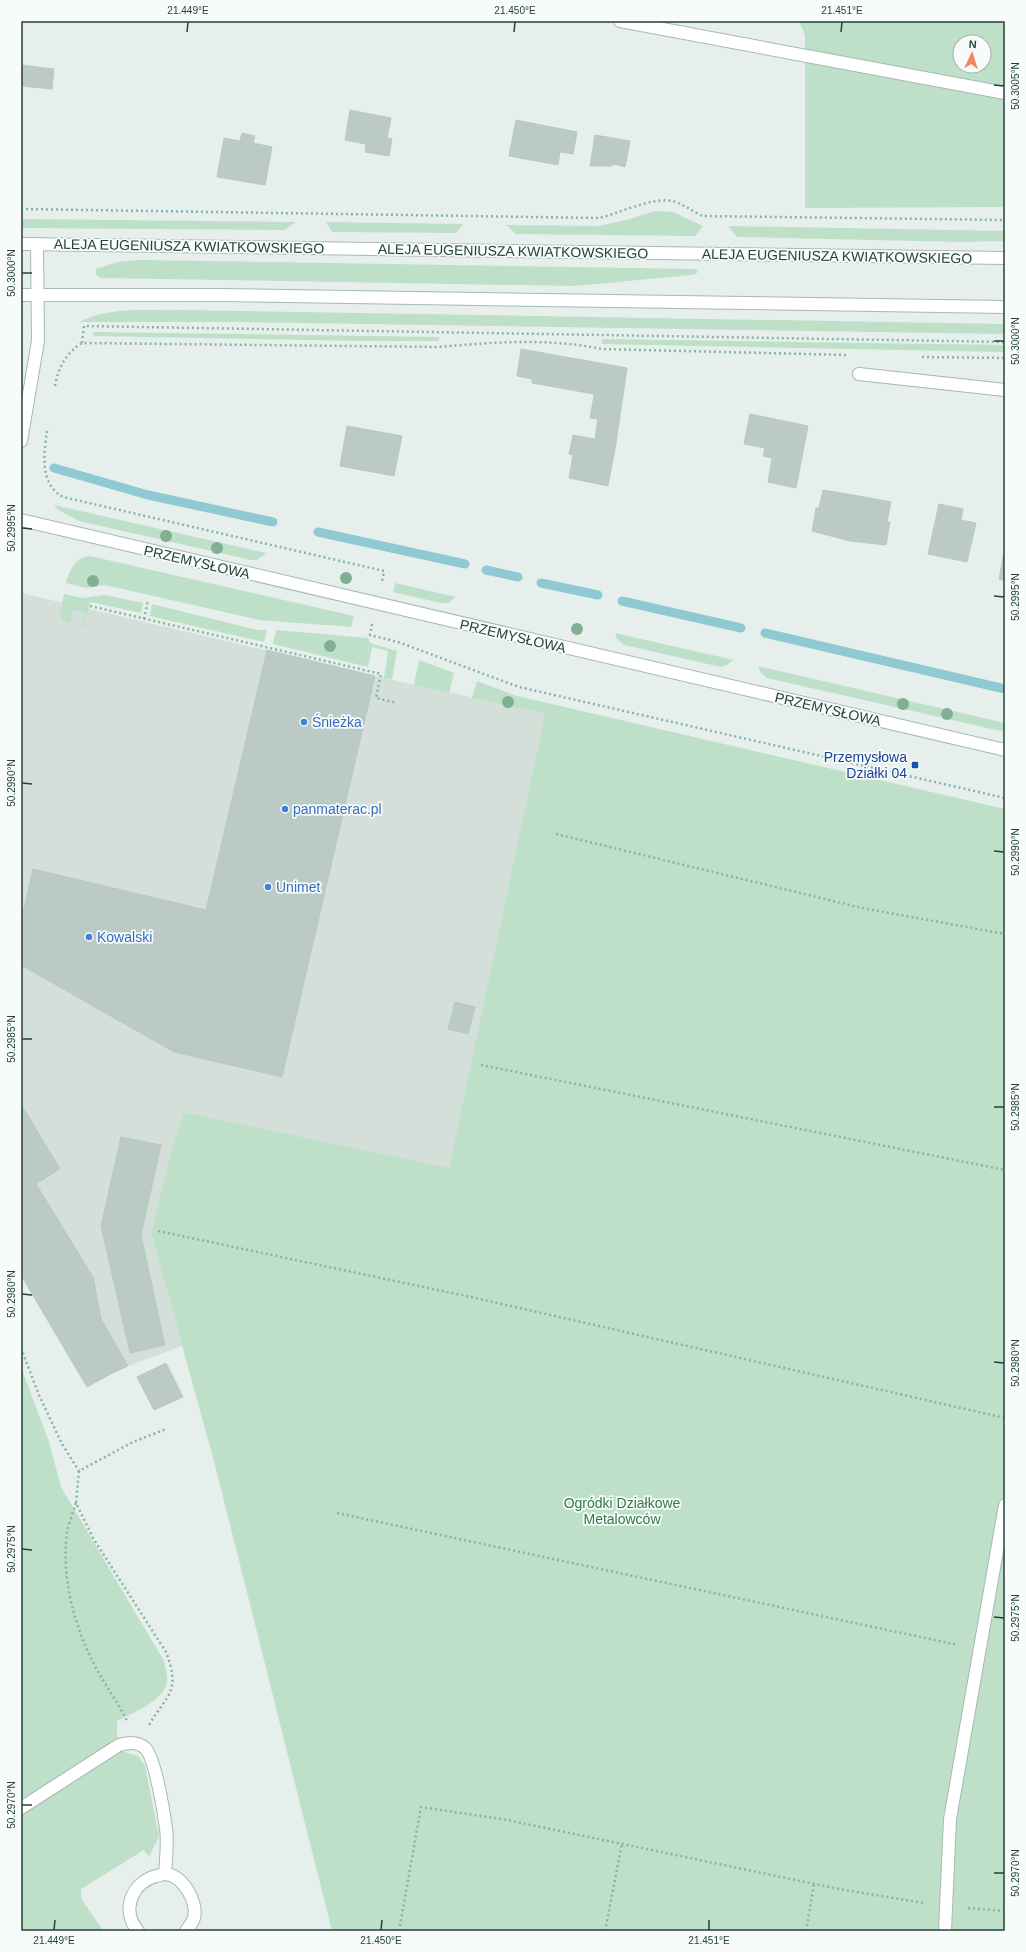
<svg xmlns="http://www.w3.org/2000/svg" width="1026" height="1952" font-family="Arial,sans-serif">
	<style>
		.built { fill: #d4dfda }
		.green { fill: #bfe0c8; fill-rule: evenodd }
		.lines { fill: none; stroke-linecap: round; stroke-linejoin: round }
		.stream { stroke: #8ec9d4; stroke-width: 9 }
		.building { fill: #bbcac4; stroke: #b8c9c2 }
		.service-casing { stroke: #a8b8b2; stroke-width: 14 }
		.minor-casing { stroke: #a8b8b2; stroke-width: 14 }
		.tertiary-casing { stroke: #a8b8b2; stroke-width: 14 }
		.path { stroke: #86b3a5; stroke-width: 2.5; stroke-dasharray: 2 3; stroke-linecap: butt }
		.service { stroke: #fff; stroke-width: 12 }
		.minor { stroke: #fff; stroke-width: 12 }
		.tertiary { stroke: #fff; stroke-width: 12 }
		.tree { fill: #80af93 }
		.ticks { fill: none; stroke: #24423a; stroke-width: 1.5 }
		.shop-dot { fill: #3f7fe0; stroke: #f7fbf9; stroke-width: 1.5 }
		.transit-dot { fill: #1a4fb4; stroke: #f7fbf9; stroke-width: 1.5 }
		.labels { text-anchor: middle; stroke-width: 3.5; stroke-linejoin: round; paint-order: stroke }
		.street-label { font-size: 14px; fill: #24423a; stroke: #f7fbf9 }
		.shop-label { font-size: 14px; fill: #366cbe; stroke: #f7fbf9; text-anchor: start }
		.transit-label { font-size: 14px; fill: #164399; stroke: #f7fbf9; text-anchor: end }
		.park-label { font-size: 14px; fill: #2d7a4b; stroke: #f7fbf9 }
		.neatline { fill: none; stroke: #24423a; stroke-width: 1.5 }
		.ticks-label { font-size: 10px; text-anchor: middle; fill: #24423a }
	</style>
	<rect width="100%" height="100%" fill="#e6efeb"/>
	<polygon class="built" points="21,593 384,678 545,713 449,1169 183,1112 171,1152 151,1233 182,1346 128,1366 87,1387 21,1275"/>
	<g class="green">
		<path d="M799,21h206v186l-200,1v-173zM960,42h24v24h-24z"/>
		<polygon points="654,211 673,212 703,226 695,236 516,234 506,225 599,226 630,219"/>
		<polygon points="21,219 296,222 285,230 21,228"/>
		<polygon points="326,222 463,224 456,233 332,232"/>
		<polygon points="728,226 1005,231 1005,241 961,242 737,237"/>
		<polygon points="141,260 696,269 698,271 696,274 691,275 575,286 101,278 96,275 96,269 117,262"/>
		<path d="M183,310l822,14v10l-769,-12h-157c31,-16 69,-11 104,-12z"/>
		<polygon points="92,332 439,337 439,341 364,341 94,336"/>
		<polygon points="602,339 1005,345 1005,352 602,344"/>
		<polygon points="54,505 266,553 257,560 251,560 79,521 58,510"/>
		<path d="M90,556l264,60 -3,11 -92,-7 -154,-35 -19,3 -20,-5c4,-14 9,-25 24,-27z"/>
		<polygon points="395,583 456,597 448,603 441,603 393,592"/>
		<path d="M64,594l17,4 24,-3 38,8 -2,10 -51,-11 -6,25 -22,-7 -2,-7zM73,610l13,3 -3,12 -13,-2z"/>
		<polygon points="152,604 257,630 267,630 264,642 150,616"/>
		<polygon points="276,630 368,638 370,643 397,651 392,679 384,678 388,651 372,647 368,667 273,644"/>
		<polygon points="615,633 734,660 725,666 721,667 624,645 617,639"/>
		<polygon points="419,660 454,673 449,693 414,685"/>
		<polygon points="758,666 1005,723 1005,732 767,678 761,673"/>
		<polygon points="477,681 517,696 1005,809 1005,1931 332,1931 215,1465 151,1233 171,1152 183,1112 449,1168 545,713 472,698"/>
		<path d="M21,1367l28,75 12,45 103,174c1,6 4,15 3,21 -2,18 -36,32 -50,39v14l7,17 14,4 7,10 14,70 -10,21 -5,-7 -63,39v9l22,33h-82z"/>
	</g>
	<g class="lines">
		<g class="stream">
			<polyline points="54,468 148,495 273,522"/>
			<polyline points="318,532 465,564"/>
			<polyline points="486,570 518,577"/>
			<polyline points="541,583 598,595"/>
			<polyline points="622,601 741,628"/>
			<polyline points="765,633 1005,689"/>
		</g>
	</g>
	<g class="building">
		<polygon points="21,65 54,69 52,89 21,86"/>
		<polygon points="350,110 391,118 387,138 392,139 389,156 365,152 366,144 345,140"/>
		<polygon points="516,120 577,132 573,154 560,152 558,165 509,156"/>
		<polygon points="242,133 255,136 253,143 272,147 265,185 217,177 224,138 240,141"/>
		<polygon points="595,135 630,141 625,167 613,164 612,166 590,166"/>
		<polygon points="521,349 571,358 566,389 532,383 532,379 517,376"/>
		<polygon points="571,358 600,363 594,394 566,389"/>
		<polygon points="600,363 627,368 616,443 595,439 598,419 590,418"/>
		<polygon points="750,414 808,426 796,488 768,482 772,458 763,456 765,448 744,444"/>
		<polygon points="347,426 402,436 394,476 340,466"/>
		<polygon points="573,435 616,443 608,486 569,478 573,455 569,454"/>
		<polygon points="823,490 859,496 850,541 812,531 816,508 819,508"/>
		<polygon points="859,496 891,502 887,522 890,522 886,545 850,541"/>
		<polygon points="939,504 963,509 961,520 976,523 967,562 928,554"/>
		<polygon points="1005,547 1005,581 999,579"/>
		<polygon points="267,650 375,676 282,1077 174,1052 21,965 21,922 33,869 206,910"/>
		<polygon points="455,1002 475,1007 468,1034 448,1029"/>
		<polygon points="21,1104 60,1169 21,1193"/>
		<polygon points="121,1137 161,1145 141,1235 165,1345 130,1353 101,1226"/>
		<polygon points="36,1184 93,1277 101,1319 128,1366 112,1373 21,1218 21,1193"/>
		<polygon points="21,1218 112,1373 87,1387 21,1275"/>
		<polygon points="166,1363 183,1397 154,1410 137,1377"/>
	</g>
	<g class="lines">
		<defs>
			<g id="service">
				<polyline points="620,21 1005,93"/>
				<polyline points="945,1931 950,1819 1005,1505"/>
			</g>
			<g id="minor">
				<polyline points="859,374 1005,390"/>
				<polyline points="21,441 38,341 37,244"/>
				<polyline points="21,520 1005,750"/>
				<path d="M21,1808l98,-63c9,-2 18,-4 26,3 10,9 19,65 21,80 2,15 0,31 -1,46"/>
				<path d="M138,1931c-17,-20 -7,-48 18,-55 2,0 6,-2 9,-2 18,1 33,28 29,44 -1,4 -6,10 -8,13"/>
			</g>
			<g id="tertiary">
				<polyline points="21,244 1005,258"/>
				<polyline points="21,295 221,295 1005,307"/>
			</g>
		</defs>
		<use href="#service" class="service-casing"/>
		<use href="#minor" class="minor-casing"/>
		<use href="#tertiary" class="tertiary-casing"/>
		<g class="path">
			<path d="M21,209l578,9c21,-5 53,-21 73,-17 10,2 21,11 31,15l302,4"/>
			<polyline points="82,343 84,326 1005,342"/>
			<polyline points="922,357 1005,358"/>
			<path d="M55,386c3,-18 11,-33 27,-43l357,4c54,-5 110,-9 163,2l245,6"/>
			<path d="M47,431c-3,22 -8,53 16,66l321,74 -2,11"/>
			<polyline points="90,606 381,674 376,698 397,703"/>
			<polyline points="144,619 148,600"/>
			<polyline points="372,624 370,635 398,642 519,687 1005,798"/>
			<polyline points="556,834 862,908 1005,934"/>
			<polyline points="481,1065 1005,1170"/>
			<polyline points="158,1231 471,1297 1005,1418"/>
			<polyline points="21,1348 39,1395 62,1444 79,1471"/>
			<path d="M76,1503c-3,9 -7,20 -9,29 -6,45 7,94 28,134 10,19 23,36 32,55"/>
			<polyline points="337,1513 958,1645"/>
			<path d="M149,1725c19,-32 32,-33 17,-73l-73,-114 -17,-35 3,-32 54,-29 33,-13"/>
			<polyline points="968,1908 1005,1911"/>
			<polyline points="399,1931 421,1807 507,1820 839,1889 924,1903"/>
			<polyline points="605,1931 622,1843"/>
			<polyline points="806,1931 814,1884"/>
		</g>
		<use href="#service" class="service"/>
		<use href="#minor" class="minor"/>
		<use href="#tertiary" class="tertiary"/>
	</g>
	<g class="tree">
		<circle cx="166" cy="536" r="6"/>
		<circle cx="217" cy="548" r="6"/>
		<circle cx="346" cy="578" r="6"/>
		<circle cx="93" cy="581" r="6"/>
		<circle cx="577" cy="629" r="6"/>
		<circle cx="330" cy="646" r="6"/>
		<circle cx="508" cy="702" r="6"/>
		<circle cx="903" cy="704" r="6"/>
		<circle cx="947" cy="714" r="6"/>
	</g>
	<path class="ticks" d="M187,32l1,-10M514,32l1,-10M841,32l1,-10M994,85l10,1M22,273h10M994,341h10M22,528l10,1M994,596l10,1M22,783l10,1M994,851l10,1M22,1039h10M994,1107h10M22,1294l10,1M994,1362l10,1M22,1549l10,1M994,1617l10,1M22,1805h10M994,1873h10M54,1930l1,-10M381,1930l1,-10M709,1930v-10"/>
	<g class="shop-dot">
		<circle cx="304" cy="722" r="4"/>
		<circle cx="285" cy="809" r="4"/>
		<circle cx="268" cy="887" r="4"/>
		<circle cx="89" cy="937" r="4"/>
	</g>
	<rect class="transit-dot" x="911" y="761" width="8" height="8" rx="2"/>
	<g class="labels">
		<g class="street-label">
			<text transform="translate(189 246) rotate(1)" y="5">ALEJA EUGENIUSZA KWIATKOWSKIEGO</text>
			<text transform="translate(513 251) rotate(1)" y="5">ALEJA EUGENIUSZA KWIATKOWSKIEGO</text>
			<text transform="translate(837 256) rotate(1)" y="5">ALEJA EUGENIUSZA KWIATKOWSKIEGO</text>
			<text transform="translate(197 562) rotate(13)" y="5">PRZEMYSŁOWA</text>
			<text transform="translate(513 636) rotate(13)" y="5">PRZEMYSŁOWA</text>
			<text transform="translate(828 709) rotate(13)" y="5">PRZEMYSŁOWA</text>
		</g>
		<g class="shop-label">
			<text x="312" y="727">Śnieżka</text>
			<text x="293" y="814">panmaterac.pl</text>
			<text x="276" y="892">Unimet</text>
			<text x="97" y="942">Kowalski</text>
		</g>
		<g class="transit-label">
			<text x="907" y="762">Przemysłowa<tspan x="907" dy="16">Działki 04</tspan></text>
		</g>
		<g class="park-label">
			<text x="622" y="1508">Ogródki Działkowe<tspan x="622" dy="16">Metalowców</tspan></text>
		</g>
	</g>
	<rect width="1026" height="1952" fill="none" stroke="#f7fbf9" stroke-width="44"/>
	<g transform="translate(972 54) rotate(4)"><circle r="19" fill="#f7fbf9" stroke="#a3b1ad"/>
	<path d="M0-3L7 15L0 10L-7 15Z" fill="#f4845f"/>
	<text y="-6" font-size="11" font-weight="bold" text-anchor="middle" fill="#24423a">N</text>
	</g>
	<rect x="22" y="22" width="982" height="1908" class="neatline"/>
	<g class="ticks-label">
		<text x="188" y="14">21.449°E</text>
		<text x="515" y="14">21.450°E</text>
		<text x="842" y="14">21.451°E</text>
		<text transform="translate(1015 86) rotate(-90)" y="4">50.3005°N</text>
		<text transform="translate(11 273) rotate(-90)" y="4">50.3000°N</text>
		<text transform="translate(1015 341) rotate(-90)" y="4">50.3000°N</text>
		<text transform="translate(11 528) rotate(-90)" y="4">50.2995°N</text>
		<text transform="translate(1015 597) rotate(-90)" y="4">50.2995°N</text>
		<text transform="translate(11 783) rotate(-90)" y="4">50.2990°N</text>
		<text transform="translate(1015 852) rotate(-90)" y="4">50.2990°N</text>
		<text transform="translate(11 1039) rotate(-90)" y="4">50.2985°N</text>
		<text transform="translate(1015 1107) rotate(-90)" y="4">50.2985°N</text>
		<text transform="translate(11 1294) rotate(-90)" y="4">50.2980°N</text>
		<text transform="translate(1015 1363) rotate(-90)" y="4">50.2980°N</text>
		<text transform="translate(11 1549) rotate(-90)" y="4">50.2975°N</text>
		<text transform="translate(1015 1618) rotate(-90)" y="4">50.2975°N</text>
		<text transform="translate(11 1805) rotate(-90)" y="4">50.2970°N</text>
		<text transform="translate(1015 1873) rotate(-90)" y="4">50.2970°N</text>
		<text x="54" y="1944">21.449°E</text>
		<text x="381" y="1944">21.450°E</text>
		<text x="709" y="1944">21.451°E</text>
	</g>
</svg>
